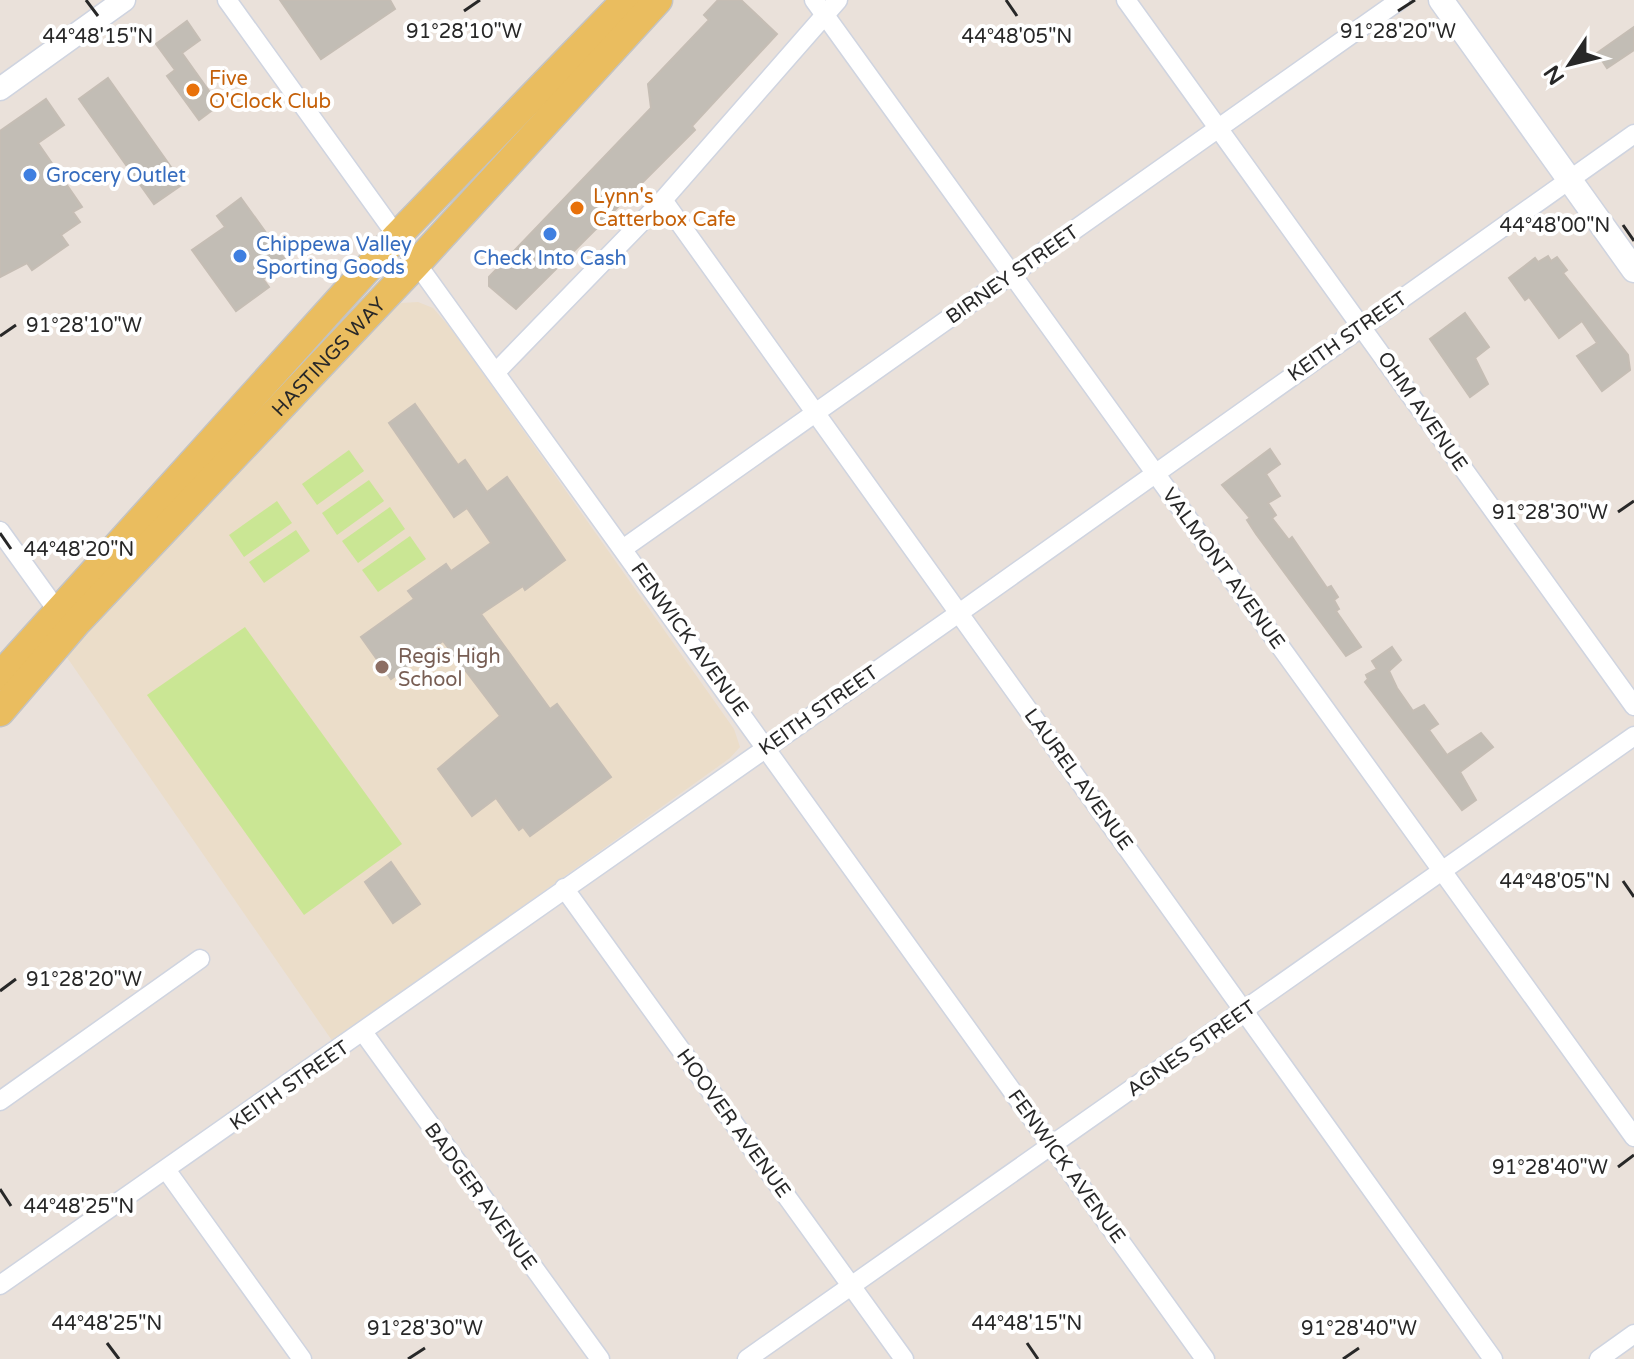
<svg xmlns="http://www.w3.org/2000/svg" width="1634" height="1359" font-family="'Varela Round',sans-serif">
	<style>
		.education { fill: #ebddc9 }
		.pitch { fill: #cae694 }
		.building { fill: #c2bdb5; stroke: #c5bdb4; stroke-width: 2 }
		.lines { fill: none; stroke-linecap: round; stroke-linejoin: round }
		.minor-casing { stroke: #cfd4e0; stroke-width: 21 }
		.tertiary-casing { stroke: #cfd4e0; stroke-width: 25 }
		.secondary-casing { stroke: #cfd4e0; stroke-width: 27 }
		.primary-casing { stroke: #c3c3c3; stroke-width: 31 }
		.minor { stroke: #fff; stroke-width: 18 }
		.tertiary { stroke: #fff; stroke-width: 22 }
		.secondary { stroke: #fff; stroke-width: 24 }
		.primary { stroke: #eabd5f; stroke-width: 28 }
		.ticks { fill: none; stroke: #282828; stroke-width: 3 }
		.food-dot { fill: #e8710a; stroke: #fff; stroke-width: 3 }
		.shop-dot { fill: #3f7fe0; stroke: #fff; stroke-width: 3 }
		.education-dot { fill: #8d6e63; stroke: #fff; stroke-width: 3 }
		.labels { text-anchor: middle; stroke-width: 8; stroke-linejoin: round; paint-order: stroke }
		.food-label { font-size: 20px; fill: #c56008; stroke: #fff; text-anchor: start }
		.shop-label { font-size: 20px; fill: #366cbe; stroke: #fff; text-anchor: start }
		.street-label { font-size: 20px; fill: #282828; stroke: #fff }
		.education-label { font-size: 20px; fill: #785e54; stroke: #fff; text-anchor: start }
		.ticks-label { font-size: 20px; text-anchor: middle; fill: #282828; stroke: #fff; stroke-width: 8; stroke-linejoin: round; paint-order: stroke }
	</style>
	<rect width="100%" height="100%" fill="#eae1da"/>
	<polygon class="education" points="418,302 433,308 453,331 734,729 740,747 730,758 333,1042 66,656 256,450 305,404 393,309 401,303"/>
	<g class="pitch">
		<polygon points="349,450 364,471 317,505 302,484"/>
		<polygon points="369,480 384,501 337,535 322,513"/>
		<polygon points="277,501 292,523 244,557 229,535"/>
		<polygon points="390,507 405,529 358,563 342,541"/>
		<polygon points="296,530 310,551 264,583 249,562"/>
		<polygon points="410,536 426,559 378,592 362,570"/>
		<polygon points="245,627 402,844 304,915 147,695"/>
	</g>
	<g class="building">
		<polygon points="280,0 390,0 395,9 321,59"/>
		<polygon points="718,0 741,0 777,34 692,126 695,130 516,309 489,286 489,277 651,108 648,84 709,20 704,15"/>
		<polygon points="187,21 200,40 182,53 219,105 199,120 167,76 175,70 156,44"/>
		<polygon points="1634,27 1634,50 1607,68 1597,53"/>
		<polygon points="108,78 183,184 154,204 79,99"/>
		<polygon points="46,99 64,125 38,143 82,207 73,212 80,222 61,235 68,245 32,270 27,263 0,277 0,131"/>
		<polygon points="241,198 287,262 263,279 269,287 236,311 192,250 225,227 217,216"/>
		<polygon points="1548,256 1551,261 1557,257 1567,270 1563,273 1628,355 1630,370 1602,391 1577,356 1597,343 1582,321 1559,338 1529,297 1525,300 1509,278 1535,258 1538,262"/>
		<polygon points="1465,313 1489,347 1475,358 1488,384 1470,397 1430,339"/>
		<polygon points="415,404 458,465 465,460 487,492 507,477 565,560 525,590 523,586 481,614 550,709 557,704 611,777 530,836 523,827 519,830 496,798 472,816 438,769 500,716 443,641 391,679 361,637 414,599 408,591 446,564 451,571 491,543 467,508 454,517 389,423"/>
		<polygon points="1270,449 1280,464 1266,474 1280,496 1268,503 1276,515 1272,518 1289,540 1292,537 1327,588 1331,586 1338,597 1334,600 1339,609 1336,611 1361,647 1346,656 1256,534 1247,520 1250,518 1222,485"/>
		<polygon points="1392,647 1401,660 1389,671 1397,688 1413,711 1424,705 1438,724 1429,730 1447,755 1481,733 1493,747 1460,772 1476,800 1462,810 1365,682 1368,679 1366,675 1377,669 1372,661"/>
		<polygon points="391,862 420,904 393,923 365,882"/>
	</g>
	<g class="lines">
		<defs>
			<g id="minor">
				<polyline points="227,0 1205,1359"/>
				<polyline points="814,0 1634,1137"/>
				<polyline points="1126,0 1634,706"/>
				<polyline points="663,200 1493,1359"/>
				<polyline points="496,372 663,200 838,0"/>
				<polyline points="0,531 59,613"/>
				<polyline points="624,548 1400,0"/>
				<polyline points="564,888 904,1359"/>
				<polyline points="363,1032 600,1359"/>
				<polyline points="0,1101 200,959"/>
				<polyline points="167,1171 302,1359"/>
				<polyline points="0,1285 959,613 1634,134"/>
				<polyline points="747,1359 1634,736"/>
				<polyline points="1599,1359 1634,1334"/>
			</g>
			<polyline id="tertiary" points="0,89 124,0"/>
			<polyline id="secondary" points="1441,0 1634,270"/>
			<g id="primary">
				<polyline points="0,676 397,236 626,0"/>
				<path id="s1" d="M0,712l78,-91 339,-358 241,-263"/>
			</g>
		</defs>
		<use href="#minor" class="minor-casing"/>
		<use href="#tertiary" class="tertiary-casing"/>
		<use href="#secondary" class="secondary-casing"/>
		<use href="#primary" class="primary-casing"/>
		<use href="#minor" class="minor"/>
		<use href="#tertiary" class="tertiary"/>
		<use href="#secondary" class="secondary"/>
		<use href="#primary" class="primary"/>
	</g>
	<path class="ticks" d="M86,0l12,16M1006,0l11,16M464,11l16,-11M1398,11l17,-11M1623,225l11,16M0,336l16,-11M1618,512l16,-11M0,533l11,16M1623,881l11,16M0,991l16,-12M1618,1167l16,-12M0,1189l11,17M107,1343l12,16M1027,1343l11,16M408,1359l17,-11M1343,1359l16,-11"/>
	<g class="food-dot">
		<circle cx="193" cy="90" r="8"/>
		<circle cx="577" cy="208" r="8"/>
	</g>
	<g class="shop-dot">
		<circle cx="30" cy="175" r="8"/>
		<circle cx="550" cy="234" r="8"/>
		<circle cx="240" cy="256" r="8"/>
	</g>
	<circle class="education-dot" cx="382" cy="667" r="8"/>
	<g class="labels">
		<g class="food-label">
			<text x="209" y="85">Five<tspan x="209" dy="23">O'Clock Club</tspan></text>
			<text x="593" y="203">Lynn's<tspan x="593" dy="23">Catterbox Cafe</tspan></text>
		</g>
		<g class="shop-label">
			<text x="46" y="182">Grocery Outlet</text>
			<text x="256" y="251">Chippewa Valley<tspan x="256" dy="23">Sporting Goods</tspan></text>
			<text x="550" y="265" text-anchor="middle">Check Into Cash</text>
		</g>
		<g class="street-label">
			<text transform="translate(1012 274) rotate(-35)" y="7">BIRNEY STREET</text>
			<text transform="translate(1347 336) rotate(-35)" y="7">KEITH STREET</text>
			<text dy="7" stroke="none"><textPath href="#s1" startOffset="484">HASTINGS WAY</textPath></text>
			<text transform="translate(1423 411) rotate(55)" y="7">OHM AVENUE</text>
			<text transform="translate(1224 568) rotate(54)" y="7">VALMONT AVENUE</text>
			<text transform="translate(690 639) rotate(54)" y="7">FENWICK AVENUE</text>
			<text transform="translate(818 710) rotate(-35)" y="7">KEITH STREET</text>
			<text transform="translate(1079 779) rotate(54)" y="7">LAUREL AVENUE</text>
			<text transform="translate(1191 1048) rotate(-35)" y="7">AGNES STREET</text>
			<text transform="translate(289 1085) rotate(-35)" y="7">KEITH STREET</text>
			<text transform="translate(734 1123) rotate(54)" y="7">HOOVER AVENUE</text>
			<text transform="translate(1067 1166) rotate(54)" y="7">FENWICK AVENUE</text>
			<text transform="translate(481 1196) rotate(54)" y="7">BADGER AVENUE</text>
		</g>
		<g class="education-label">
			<text x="398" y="663">Regis High<tspan x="398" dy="23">School</tspan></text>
		</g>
	</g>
	<g class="ticks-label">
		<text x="464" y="38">91°28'10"W</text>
		<text x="1398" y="38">91°28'20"W</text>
		<text x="98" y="43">44°48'15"N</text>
		<text x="1017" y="43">44°48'05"N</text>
		<text x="1555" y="232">44°48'00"N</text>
		<text x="84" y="332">91°28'10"W</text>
		<text x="1550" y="519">91°28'30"W</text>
		<text x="79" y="556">44°48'20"N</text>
		<text x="1555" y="888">44°48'05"N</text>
		<text x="84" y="986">91°28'20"W</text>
		<text x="1550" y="1174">91°28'40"W</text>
		<text x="79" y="1213">44°48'25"N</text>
		<text x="107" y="1330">44°48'25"N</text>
		<text x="1027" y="1330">44°48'15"N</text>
		<text x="425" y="1335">91°28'30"W</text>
		<text x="1359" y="1335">91°28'40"W</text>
	</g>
	<g transform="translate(1570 64) rotate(235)" stroke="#ffffff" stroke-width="6" paint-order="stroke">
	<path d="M0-6L14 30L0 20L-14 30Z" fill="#282828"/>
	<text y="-12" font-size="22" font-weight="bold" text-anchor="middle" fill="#282828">N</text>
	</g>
</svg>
